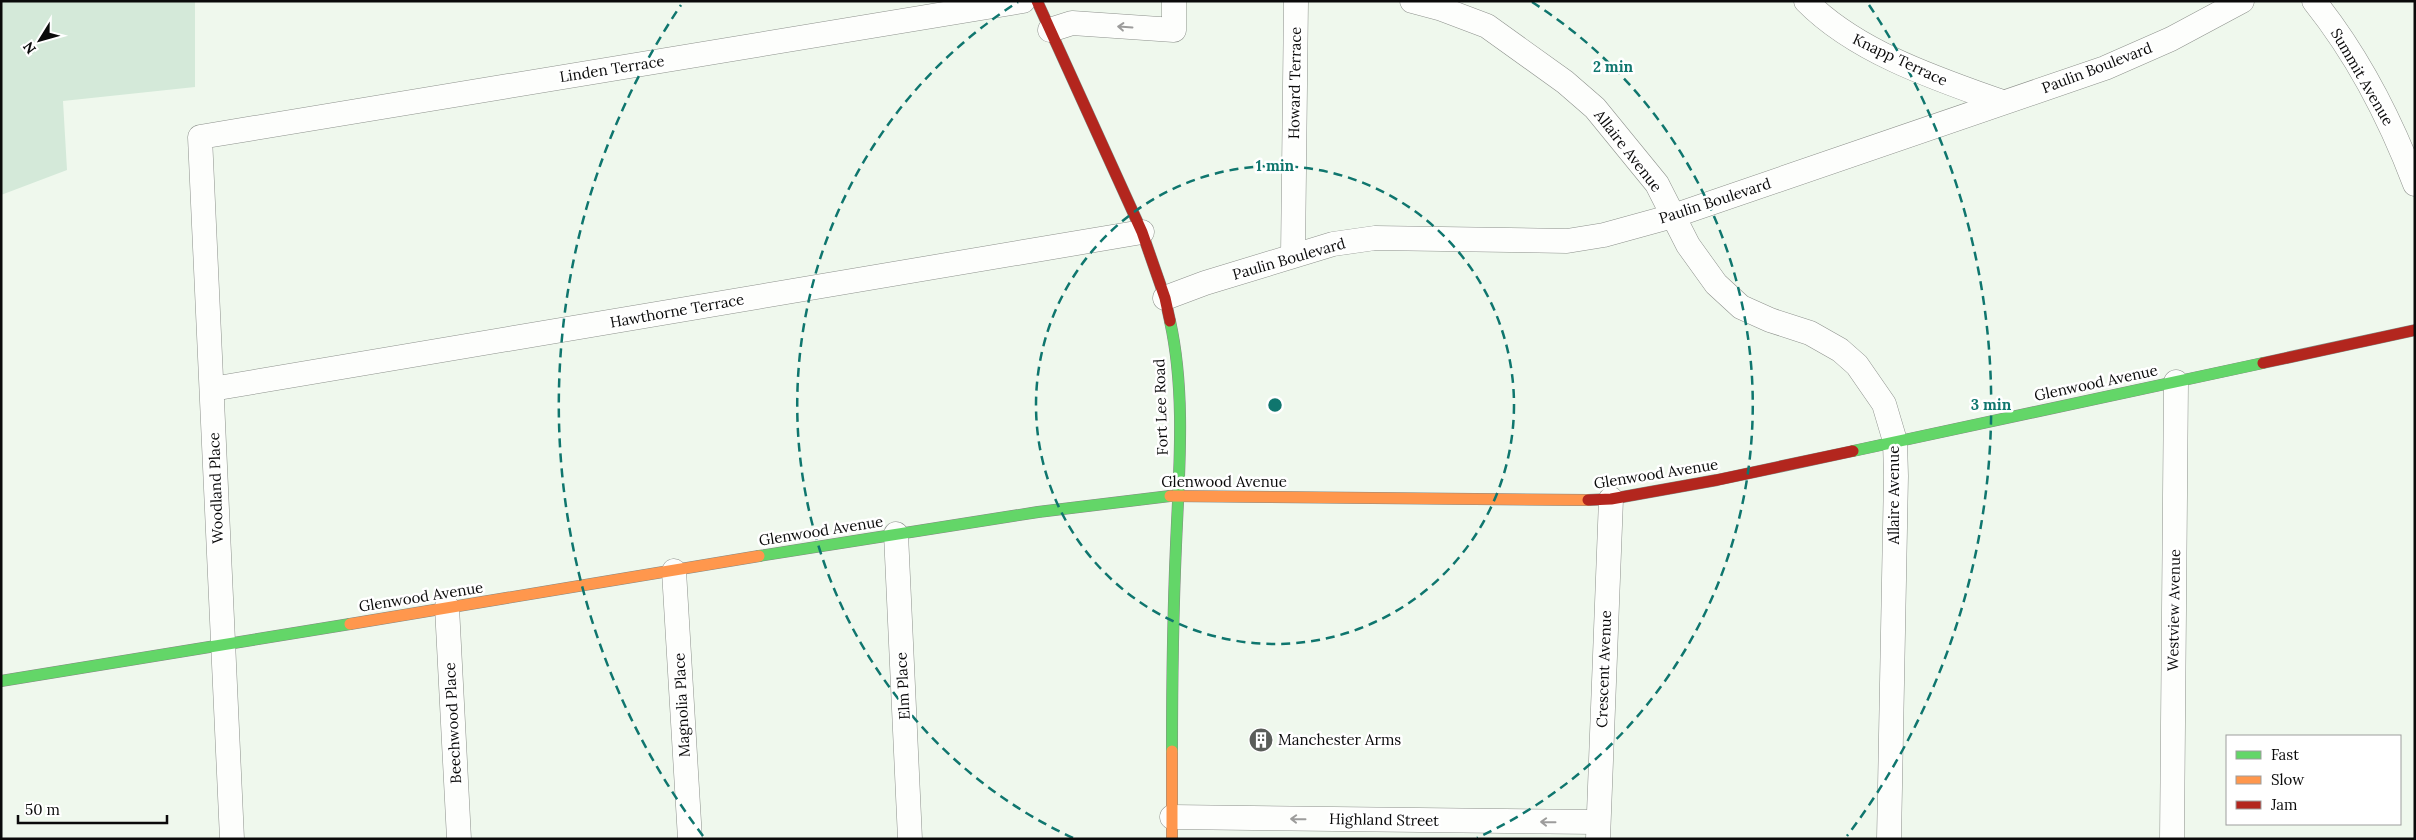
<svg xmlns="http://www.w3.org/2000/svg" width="2416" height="840" font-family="Lora,serif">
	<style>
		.cemetery { fill: #d4e9d9 }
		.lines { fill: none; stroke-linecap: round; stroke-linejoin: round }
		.street-casing { stroke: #8d918c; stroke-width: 25 }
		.fast-casing { stroke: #848883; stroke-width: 12 }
		.slow-casing { stroke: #848883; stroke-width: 12 }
		.jam-casing { stroke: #848883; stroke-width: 12 }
		.street { stroke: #fdfefc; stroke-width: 24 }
		.fast { stroke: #63d668; stroke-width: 11 }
		.slow { stroke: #ff974d; stroke-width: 11 }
		.jam { stroke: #b3261e; stroke-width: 11 }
		.oneway { stroke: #9c9c9b }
		.ring { fill: none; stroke: #0f766e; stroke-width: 2.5; stroke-dasharray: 9 6 }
		.labels { text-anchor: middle; stroke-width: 5; stroke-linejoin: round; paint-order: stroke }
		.street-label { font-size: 15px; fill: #0a0a0a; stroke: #fff }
		.poi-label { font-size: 15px; fill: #0a0a0a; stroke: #fff; text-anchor: start }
		.centre { fill: #0f766e; stroke: #fff; stroke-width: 2.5 }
		.ring-label { font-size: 15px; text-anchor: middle; font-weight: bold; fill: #0f766e; stroke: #fff; stroke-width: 5; stroke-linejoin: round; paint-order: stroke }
	</style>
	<rect width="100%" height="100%" fill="#eff8ed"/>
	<polygon class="cemetery" points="1,1 195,1 195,87 63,101 67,170 1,195"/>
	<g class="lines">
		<defs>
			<g id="street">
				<polyline points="1412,1 1442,9 1487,26 1565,82 1595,108 1657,184 1688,245 1716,284 1741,307 1770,320 1810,333 1840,350 1857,365 1884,404 1895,441 1896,476 1889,839"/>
				<path d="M1806,1c50,51 131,78 196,101"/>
				<path d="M2314,1c44,55 76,117 101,183"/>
				<polyline points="1050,30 1072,23 1174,30 1174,1"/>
				<polyline points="1293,255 1296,1"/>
				<polyline points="1165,298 1205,283 1333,244 1375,238 1567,241 1604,235 1673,216 2105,68 2171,39 2242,1"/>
				<polyline points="212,389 1142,232"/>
				<polyline points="896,534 910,839"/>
				<polyline points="674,571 690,839"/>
				<polyline points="447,607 459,839"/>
				<polyline points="1172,817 1597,822"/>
				<polyline points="232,839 200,137 1023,1"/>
				<polyline points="1598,839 1611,499"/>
				<polyline points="2172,839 2176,382"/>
			</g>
			<g id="fast">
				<path d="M1170,321c16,72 9,151 6,224 -3,69 -4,137 -4,206"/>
				<polyline points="1853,451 2263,363"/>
				<polyline points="759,556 1038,512 1170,496"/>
				<polyline points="1,681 350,624"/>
			</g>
			<g id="slow">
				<polyline points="1170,496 1588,500"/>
				<polyline points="350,624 759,556"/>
				<polyline points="1172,751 1172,839"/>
			</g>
			<g id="jam">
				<polyline points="1037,1 1142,232 1165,298 1170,321"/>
				<polyline points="2263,363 2415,330"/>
				<polyline points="1588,500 1611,499 1717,480 1853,451"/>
			</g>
		</defs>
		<use href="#street" class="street-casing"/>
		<use href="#fast" class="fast-casing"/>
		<use href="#slow" class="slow-casing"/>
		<use href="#jam" class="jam-casing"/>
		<use href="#street" class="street"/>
		<use href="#fast" class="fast"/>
		<use href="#slow" class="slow"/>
		<use href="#jam" class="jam"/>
	</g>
	<defs><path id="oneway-shaft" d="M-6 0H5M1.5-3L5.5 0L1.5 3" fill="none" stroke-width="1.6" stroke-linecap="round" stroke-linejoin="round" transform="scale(1.25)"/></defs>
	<g class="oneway">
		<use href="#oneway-shaft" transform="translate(1125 27) rotate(-176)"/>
		<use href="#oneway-shaft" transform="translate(1298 819) rotate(-179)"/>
		<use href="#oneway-shaft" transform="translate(1548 822) rotate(-179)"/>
	</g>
	<g class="ring">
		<circle cx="1275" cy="405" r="239"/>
		<path d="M1073 838A478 478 0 0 1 1018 2M1532 2A478 478 0 0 1 1477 838"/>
		<path d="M703 836A716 716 0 0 1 681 5M1869 5A716 716 0 0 1 1847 836"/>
	</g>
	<defs>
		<symbol id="building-disc" viewBox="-11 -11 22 22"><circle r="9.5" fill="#5a5d59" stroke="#fff"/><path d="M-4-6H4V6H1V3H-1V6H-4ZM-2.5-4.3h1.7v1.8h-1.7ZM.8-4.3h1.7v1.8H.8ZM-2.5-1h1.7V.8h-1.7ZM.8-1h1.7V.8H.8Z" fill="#fff"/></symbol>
	</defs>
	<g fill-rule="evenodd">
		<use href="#building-disc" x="1247" y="726" width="28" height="28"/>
	</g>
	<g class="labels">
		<g class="street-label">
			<text transform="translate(1900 60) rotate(25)" y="5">Knapp Terrace</text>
			<text transform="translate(2097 68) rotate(-21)" y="5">Paulin Boulevard</text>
			<text transform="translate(612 69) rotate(-9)" y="5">Linden Terrace</text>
			<text transform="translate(2362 77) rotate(60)" y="5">Summit Avenue</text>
			<text transform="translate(1295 83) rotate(-89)" y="5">Howard Terrace</text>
			<text transform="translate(1628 151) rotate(52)" y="5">Allaire Avenue</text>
			<text transform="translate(1715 201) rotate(-18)" y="5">Paulin Boulevard</text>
			<text transform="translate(1289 259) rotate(-16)" y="5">Paulin Boulevard</text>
			<text transform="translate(677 311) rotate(-10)" y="5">Hawthorne Terrace</text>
			<text transform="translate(2096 383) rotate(-12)" y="5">Glenwood Avenue</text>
			<text transform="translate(1161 407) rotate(-92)" y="5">Fort Lee Road</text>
			<text transform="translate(1656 474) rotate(-9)" y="5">Glenwood Avenue</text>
			<text x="1224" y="487">Glenwood Avenue</text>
			<text transform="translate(216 488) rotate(-92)" y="5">Woodland Place</text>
			<text transform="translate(1894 495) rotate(-90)" y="5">Allaire Avenue</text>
			<text transform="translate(821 531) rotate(-9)" y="5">Glenwood Avenue</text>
			<text transform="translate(421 597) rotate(-9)" y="5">Glenwood Avenue</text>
			<text transform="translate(2174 610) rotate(-89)" y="5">Westview Avenue</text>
			<text transform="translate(1604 669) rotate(-88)" y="5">Crescent Avenue</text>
			<text transform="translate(903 686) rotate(-93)" y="5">Elm Place</text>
			<text transform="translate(682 705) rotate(-93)" y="5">Magnolia Place</text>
			<text transform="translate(453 723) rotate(-93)" y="5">Beechwood Place</text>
			<text transform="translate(1384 820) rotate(1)" y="5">Highland Street</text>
		</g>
		<g class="poi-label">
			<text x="1278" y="745">Manchester Arms</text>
		</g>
	</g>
	<circle cx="1275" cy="405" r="8" class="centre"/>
	<g class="ring-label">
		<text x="1613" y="72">2 min</text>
		<text x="1275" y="171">1 min</text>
		<text x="1991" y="410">3 min</text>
	</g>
	<rect width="2416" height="840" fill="none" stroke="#0a0a0a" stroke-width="5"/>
	<rect x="2226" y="735" width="175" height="90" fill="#ffffff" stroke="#9d9d9d"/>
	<rect x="2236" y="751" width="25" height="8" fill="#63d668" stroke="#9d9d9d"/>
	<text x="2271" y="760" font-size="15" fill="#0a0a0a">Fast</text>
	<rect x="2236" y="776" width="25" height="8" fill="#ff974d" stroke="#9d9d9d"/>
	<text x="2271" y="785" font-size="15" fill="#0a0a0a">Slow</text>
	<rect x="2236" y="801" width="25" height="8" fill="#b3261e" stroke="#9d9d9d"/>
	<text x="2271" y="810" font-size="15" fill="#0a0a0a">Jam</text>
	<g transform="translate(40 40) rotate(233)" stroke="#ffffff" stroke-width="4" paint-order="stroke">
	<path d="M0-4L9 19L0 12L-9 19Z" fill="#0a0a0a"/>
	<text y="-8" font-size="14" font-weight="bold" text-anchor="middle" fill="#0a0a0a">N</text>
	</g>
	<path d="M18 815v8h149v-8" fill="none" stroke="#0a0a0a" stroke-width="2.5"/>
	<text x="25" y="815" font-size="15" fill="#0a0a0a" stroke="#ffffff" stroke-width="4" paint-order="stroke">50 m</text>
</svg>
